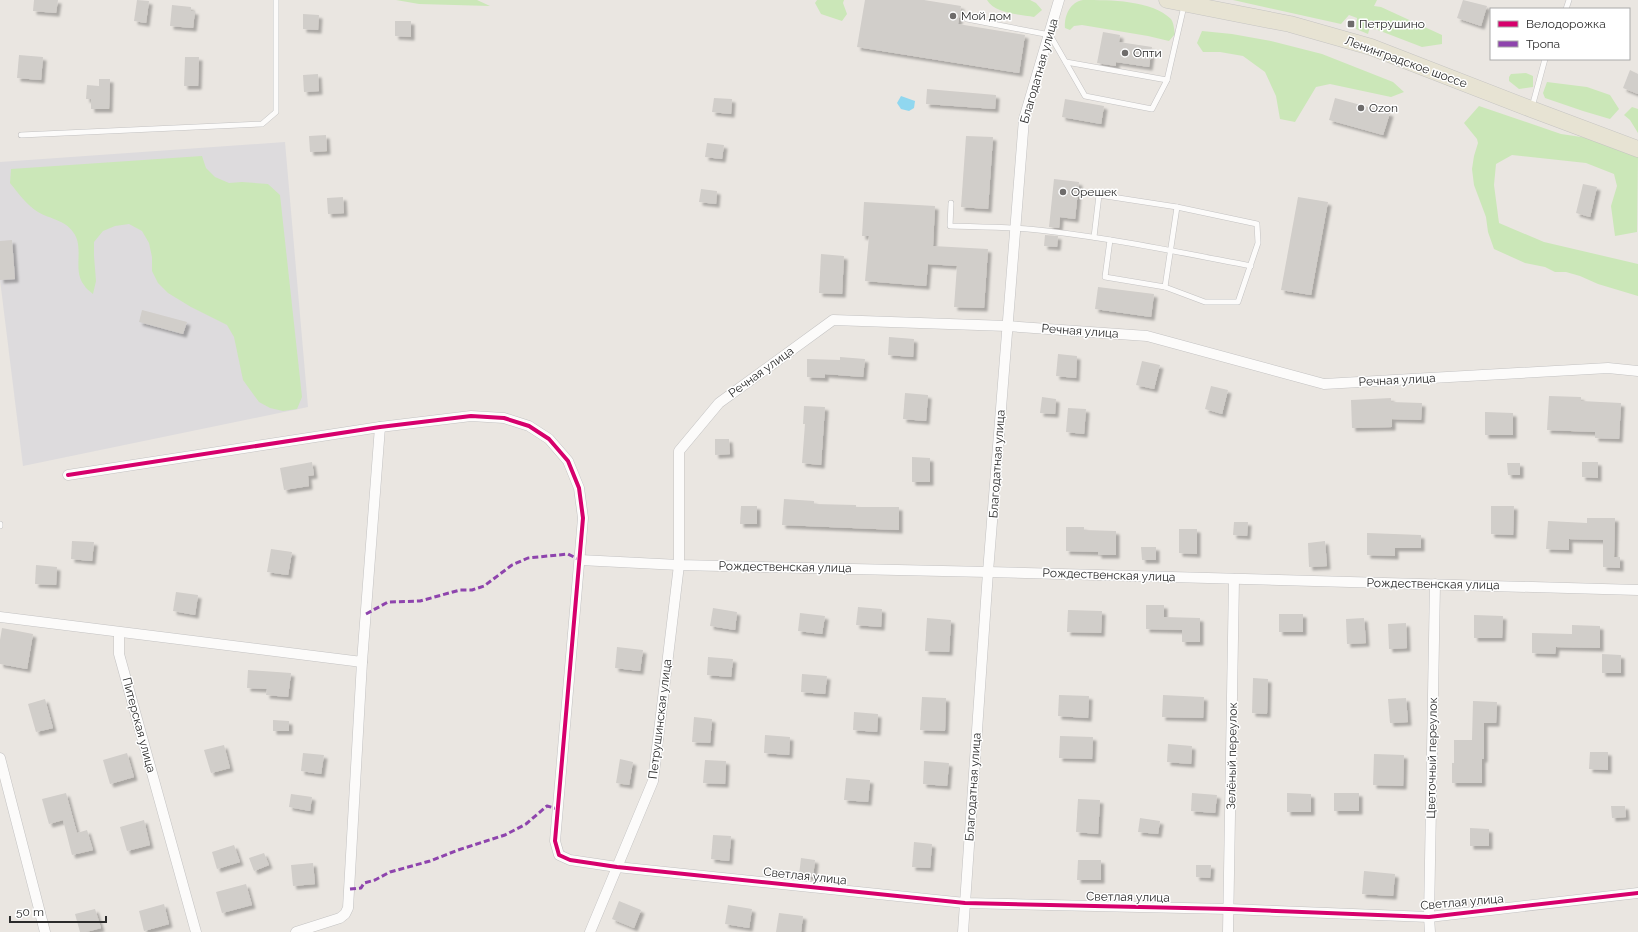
<svg xmlns="http://www.w3.org/2000/svg" width="1638" height="932" font-family="Raleway,sans-serif">
	<style>
		.industrial { fill: #dddbdd }
		.green { fill: #cbe7b8 }
		.water { fill: #90d7ef }
		.building { fill: #d1ceca; filter: url(#shadow) }
		.lines { fill: none; stroke-linecap: round; stroke-linejoin: round }
		.service-casing { stroke: #c3c2c2; stroke-width: 6 }
		.minor-casing { stroke: #c3c2c2; stroke-width: 11 }
		.primary-casing { stroke: #c5c4c2; stroke-width: 17 }
		.service { stroke: #fcfbfa; stroke-width: 5 }
		.minor { stroke: #fcfbfa; stroke-width: 10 }
		.primary { stroke: #e7e3d3; stroke-width: 16 }
		.quiet { stroke: #8e44ad; stroke-width: 3; stroke-dasharray: 6 3; stroke-linecap: butt }
		.cycleway-casing { stroke: #fff; stroke-width: 6 }
		.cycleway { stroke: #d6006c; stroke-width: 4 }
		.poi-dot { fill: #6e6c6b; stroke: #fff; stroke-width: 1.5 }
		.labels { text-anchor: middle; stroke-width: 3; stroke-linejoin: round; paint-order: stroke }
		.poi-label { font-size: 12px; fill: #2b2b2b; stroke: #fff; text-anchor: start }
		.street-label { font-size: 12px; fill: #2b2b2b; stroke: #fff }
	</style>
	<defs>
		<filter id="shadow"><feDropShadow dx="3.5" dy="3.5" stdDeviation="1" flood-color="#0004"/></filter>
	</defs>
	<rect width="100%" height="100%" fill="#eae6e1"/>
	<polygon class="industrial" points="285,142 308,407 23,466 0,280 0,162"/>
	<g class="green">
		<polygon points="396,0 477,0 490,6 419,4"/>
		<polygon points="817,0 844,0 843,3 847,14 842,21 821,14 815,3"/>
		<path d="M987,0h43l6,3 6,7 -8,7c-14,-3 -39,-3 -47,-17z"/>
		<path d="M1083,0c27,0 69,0 88,19 3,4 3,11 4,15l-6,7 -21,-5 -66,-11 -8,1 -4,4 -5,-2c-1,-12 5,-26 18,-28z"/>
		<polygon points="1233,0 1377,0 1374,6 1381,7 1442,35 1442,44 1422,47 1370,27 1368,34 1356,29 1357,18 1349,15 1341,24"/>
		<polygon points="1202,31 1232,34 1271,41 1322,54 1393,82 1404,92 1391,97 1330,84 1316,87 1295,122 1280,119 1276,96 1265,72 1243,56 1220,52 1203,52 1197,43"/>
		<polygon points="1526,73 1533,76 1533,87 1519,89 1509,81 1509,77 1511,74"/>
		<polygon points="1547,82 1587,87 1610,95 1619,109 1610,119 1583,111 1545,98 1543,93"/>
		<polygon points="1479,106 1561,134 1588,138 1638,155 1637,232 1615,236 1611,206 1617,186 1614,174 1586,163 1512,155 1496,164 1494,185 1499,223 1544,242 1638,264 1638,296 1598,284 1580,276 1566,272 1555,272 1545,267 1525,263 1494,249 1488,232 1486,217 1474,185 1472,169 1474,156 1478,143 1477,139 1464,123"/>
		<polygon points="1632,107 1638,109 1638,133 1630,120 1624,115"/>
		<path d="M202,156l4,12 9,9 14,6 13,-1 26,2 12,11 22,202 -5,12 -14,2 -13,-3 -11,-6 -16,-22 -9,-43 -7,-12 -36,-18 -23,-14 -10,-10 -6,-12v-14l-3,-14 -7,-12 -13,-7 -14,2 -12,5 -9,11v14l2,25 -3,13c-3,-3 -7,-5 -9,-9 -12,-15 1,-38 -11,-53 -8,-12 -23,-13 -35,-20 -11,-7 -20,-19 -28,-29l1,-14z"/>
	</g>
	<polygon class="water" points="901,96 915,101 914,108 909,111 901,109 897,103"/>
	<g class="building">
		<polygon points="34,0 58,0 56,13 33,11"/>
		<polygon points="137,0 149,1 146,23 134,21"/>
		<polygon points="865,0 924,0 961,6 958,24 1025,35 1019,73 857,47"/>
		<polygon points="1463,0 1487,6 1481,26 1457,18"/>
		<polygon points="172,5 191,7 191,11 195,11 193,28 170,26"/>
		<polygon points="303,14 319,15 318,30 303,29"/>
		<polygon points="395,21 411,21 411,37 395,36"/>
		<polygon points="1103,32 1120,35 1119,42 1152,47 1149,67 1116,62 1116,66 1097,63"/>
		<polygon points="19,55 43,57 41,80 17,78"/>
		<polygon points="185,57 199,57 198,86 184,86"/>
		<polygon points="1630,70 1638,74 1638,94 1623,88"/>
		<polygon points="318,74 319,91 304,92 303,75"/>
		<polygon points="99,79 110,79 109,109 91,109 91,99 86,99 87,85 99,86"/>
		<polygon points="927,89 996,95 995,109 926,104"/>
		<polygon points="714,98 732,99 731,114 712,112"/>
		<polygon points="1335,98 1390,113 1383,135 1329,120"/>
		<polygon points="1065,99 1104,106 1101,124 1062,117"/>
		<polygon points="326,135 327,151 310,152 309,136"/>
		<polygon points="966,136 993,137 988,209 961,207"/>
		<polygon points="707,143 724,145 722,159 705,157"/>
		<polygon points="1054,179 1079,182 1075,219 1060,217 1059,228 1049,227"/>
		<polygon points="1583,184 1597,187 1590,217 1576,213"/>
		<polygon points="701,189 717,191 716,204 699,202"/>
		<polygon points="343,197 344,213 328,214 327,198"/>
		<polygon points="1298,197 1328,202 1311,295 1281,290"/>
		<polygon points="864,202 935,206 933,246 988,249 984,308 954,307 957,266 928,264 926,286 865,281 869,236 862,236"/>
		<polygon points="1045,235 1058,236 1057,247 1044,246"/>
		<polygon points="12,240 15,279 0,280 0,241"/>
		<polygon points="821,254 844,256 842,294 819,293"/>
		<polygon points="1098,287 1154,294 1151,317 1095,309"/>
		<polygon points="142,310 187,322 183,334 139,322"/>
		<polygon points="889,337 914,339 913,357 888,355"/>
		<polygon points="1058,354 1077,356 1076,378 1056,376"/>
		<polygon points="840,357 865,359 863,377 825,374 825,378 807,377 807,359 840,360"/>
		<polygon points="1142,361 1160,365 1154,389 1136,385"/>
		<polygon points="1211,386 1228,390 1222,414 1205,409"/>
		<polygon points="905,393 928,395 926,421 903,419"/>
		<polygon points="1549,396 1581,397 1581,401 1621,403 1619,439 1595,438 1595,432 1547,430"/>
		<polygon points="1042,397 1056,399 1055,414 1040,413"/>
		<polygon points="1391,398 1391,402 1422,403 1421,420 1392,419 1392,427 1352,428 1351,400"/>
		<polygon points="804,406 825,407 821,465 802,463 805,424 803,424"/>
		<polygon points="1068,408 1086,409 1084,434 1066,432"/>
		<polygon points="1485,412 1513,413 1513,435 1485,435"/>
		<polygon points="715,439 729,439 730,454 715,455"/>
		<polygon points="912,457 930,458 930,482 912,482"/>
		<polygon points="312,462 314,475 308,476 309,486 284,490 280,468"/>
		<polygon points="1582,462 1598,462 1598,478 1582,477"/>
		<polygon points="1507,463 1520,463 1520,475 1508,475"/>
		<polygon points="784,499 814,501 814,504 856,505 856,507 899,507 899,530 782,525"/>
		<polygon points="741,506 757,506 757,524 740,524"/>
		<polygon points="1491,506 1514,506 1513,535 1491,534"/>
		<polygon points="1587,518 1615,518 1614,557 1620,557 1620,568 1603,567 1603,540 1569,539 1569,550 1546,549 1548,521 1587,523"/>
		<polygon points="1234,522 1248,522 1247,536 1233,535"/>
		<polygon points="1066,527 1084,527 1084,530 1116,531 1116,555 1098,555 1098,552 1066,551"/>
		<polygon points="1179,529 1197,529 1197,554 1179,553"/>
		<polygon points="1367,533 1421,535 1421,548 1395,548 1395,556 1367,555"/>
		<polygon points="72,541 94,542 92,561 71,559"/>
		<polygon points="1325,541 1327,566 1309,567 1308,543"/>
		<polygon points="1141,547 1156,547 1156,560 1142,560"/>
		<polygon points="271,549 292,552 288,575 267,572"/>
		<polygon points="36,565 57,567 56,585 35,584"/>
		<polygon points="176,592 198,595 195,615 173,611"/>
		<polygon points="1146,605 1164,605 1164,617 1200,618 1200,642 1182,642 1182,630 1146,629"/>
		<polygon points="858,607 882,609 881,627 856,625"/>
		<polygon points="713,608 737,612 735,630 710,626"/>
		<polygon points="1068,610 1102,611 1101,633 1067,632"/>
		<polygon points="800,613 825,616 822,634 798,631"/>
		<rect x="1279" y="614" width="24" height="18"/>
		<polygon points="1474,615 1503,616 1502,638 1474,638"/>
		<polygon points="927,618 951,620 949,652 925,651"/>
		<polygon points="1364,618 1366,643 1347,644 1346,619"/>
		<polygon points="1406,623 1407,648 1389,649 1388,624"/>
		<polygon points="1572,625 1600,626 1600,648 1556,647 1555,654 1532,653 1532,633 1572,634"/>
		<polygon points="2,628 33,634 27,669 0,664 0,640"/>
		<polygon points="617,647 643,650 640,671 615,668"/>
		<polygon points="1602,654 1621,655 1621,673 1602,673"/>
		<polygon points="708,657 733,659 731,677 707,675"/>
		<polygon points="248,670 291,673 288,697 266,695 267,689 247,688"/>
		<polygon points="802,674 827,676 825,694 801,692"/>
		<polygon points="1253,678 1268,679 1267,714 1252,713"/>
		<polygon points="1059,695 1089,696 1088,718 1058,716"/>
		<polygon points="1163,695 1204,697 1203,718 1162,717"/>
		<polygon points="922,697 946,698 945,731 920,730"/>
		<polygon points="1406,698 1408,722 1390,723 1388,699"/>
		<polygon points="45,699 53,728 36,732 28,704"/>
		<polygon points="1473,701 1497,702 1496,723 1484,723 1484,759 1482,759 1482,783 1452,783 1452,763 1454,763 1454,740 1472,740"/>
		<polygon points="854,712 878,714 877,732 853,730"/>
		<polygon points="694,717 712,719 710,743 692,742"/>
		<polygon points="273,720 289,721 289,731 273,731"/>
		<polygon points="765,735 790,737 789,755 764,753"/>
		<polygon points="1060,736 1093,737 1092,759 1059,758"/>
		<polygon points="1168,744 1192,746 1191,764 1167,762"/>
		<polygon points="224,745 230,768 211,773 204,750"/>
		<polygon points="1590,752 1608,752 1608,770 1589,769"/>
		<polygon points="127,753 134,777 110,784 103,760"/>
		<polygon points="303,753 324,755 321,774 301,771"/>
		<polygon points="1374,754 1404,755 1403,786 1373,785"/>
		<polygon points="620,759 633,762 629,785 616,783"/>
		<polygon points="705,760 726,761 725,784 703,783"/>
		<polygon points="924,761 949,763 947,786 923,784"/>
		<polygon points="846,778 870,780 868,802 844,800"/>
		<polygon points="66,793 77,833 87,830 93,850 72,855 63,820 49,824 42,799"/>
		<polygon points="1192,793 1217,795 1215,813 1191,811"/>
		<polygon points="1287,793 1311,794 1311,812 1287,812"/>
		<rect x="1334" y="793" width="25" height="18"/>
		<polygon points="291,794 312,797 310,811 289,807"/>
		<polygon points="1078,799 1100,800 1098,834 1076,832"/>
		<polygon points="1611,806 1625,806 1626,817 1612,818"/>
		<polygon points="1140,818 1160,821 1158,834 1138,832"/>
		<polygon points="144,820 150,845 127,851 120,827"/>
		<polygon points="1470,828 1489,829 1489,846 1470,846"/>
		<polygon points="713,835 731,836 729,861 711,859"/>
		<polygon points="914,842 932,844 930,868 912,867"/>
		<polygon points="234,845 240,862 217,869 212,852"/>
		<polygon points="264,853 269,865 254,871 249,858"/>
		<polygon points="801,858 815,860 813,877 799,875"/>
		<polygon points="1078,860 1101,860 1101,880 1077,880"/>
		<polygon points="313,863 315,884 293,886 291,865"/>
		<polygon points="1196,865 1211,865 1210,878 1196,877"/>
		<polygon points="1364,871 1395,874 1393,896 1362,894"/>
		<polygon points="246,884 252,905 222,913 216,892"/>
		<polygon points="619,901 641,910 634,928 612,919"/>
		<polygon points="164,904 169,924 144,931 139,911"/>
		<polygon points="728,905 752,909 749,928 725,924"/>
		<polygon points="95,909 101,928 86,932 80,932 75,914"/>
		<polygon points="779,913 803,916 801,932 776,932"/>
	</g>
	<g class="lines">
		<defs>
			<g id="service">
				<polyline points="1566,9 1569,0"/>
				<polyline points="967,19 1050,35 1085,96 1152,109 1167,80"/>
				<polyline points="1066,62 1167,80 1184,6"/>
				<polyline points="1532,107 1545,59"/>
				<polyline points="21,135 262,124 276,112 276,0"/>
				<path d="M951,203l-1,23c32,1 65,1 97,5 69,8 136,22 204,35"/>
				<polyline points="1094,237 1099,195 1177,207 1257,224 1258,243 1238,302 1205,302 1165,287 1105,277 1110,240"/>
				<polyline points="1165,287 1177,207"/>
				<polyline points="0,526 0,524"/>
			</g>
			<g id="minor">
				<polyline points="68,475 380,427 471,416 504,418 529,426 549,439 568,461 579,488 583,518 555,841 559,855 570,860 617,867 965,903 1229,909 1429,917 1638,893"/>
				<polyline points="580,560 679,565 988,572 1638,590"/>
				<polyline points="0,617 362,662 380,427"/>
				<polyline points="119,633 119,654 196,932"/>
				<polyline points="0,758 45,932"/>
				<polyline points="296,932 340,918 345,914 348,908 362,662"/>
				<polyline points="590,932 653,781 679,565 679,451 719,403 833,320 1007,326 1147,336 1324,384 1608,368 1638,371"/>
				<polyline points="963,932 988,572 1024,119 1059,0"/>
				<polyline points="1228,932 1234,579"/>
				<polyline points="1430,932 1429,917 1435,584"/>
			</g>
			<polyline id="primary" points="1167,0 1290,24 1371,47 1531,109 1638,149"/>
		</defs>
		<use href="#service" class="service-casing"/>
		<use href="#minor" class="minor-casing"/>
		<use href="#primary" class="primary-casing"/>
		<use href="#service" class="service"/>
		<use href="#minor" class="minor"/>
		<use href="#primary" class="primary"/>
		<g class="quiet">
			<polyline points="366,614 388,602 420,601 460,590 472,590 484,586 512,565 528,558 568,554 580,560"/>
			<polyline points="350,889 361,888 364,883 375,880 390,872 430,861 458,850 505,835 526,824 547,806 558,809"/>
		</g>
		<defs>
			<polyline id="cycleway" points="68,475 380,427 471,416 504,418 529,426 549,439 568,461 579,488 583,518 555,841 559,855 570,860 617,867 965,903 1229,909 1429,917 1638,893"/>
		</defs>
		<use href="#cycleway" class="cycleway-casing"/>
		<use href="#cycleway" class="cycleway"/>
	</g>
	<g class="poi-dot">
		<circle cx="953" cy="16" r="4"/>
		<rect x="1347" y="20" width="8" height="8" rx="2"/>
		<circle cx="1125" cy="53" r="4"/>
		<circle cx="1361" cy="108" r="4"/>
		<circle cx="1063" cy="192" r="4"/>
	</g>
	<g class="labels">
		<g class="poi-label">
			<text x="961" y="20">Мой дом</text>
			<text x="1359" y="28">Петрушино</text>
			<text x="1133" y="57">Опти</text>
			<text x="1369" y="112">Ozon</text>
			<text x="1071" y="196">Орешек</text>
		</g>
		<g class="street-label">
			<text transform="translate(1406 62) rotate(20)" y="4">Ленинградское шоссе</text>
			<text transform="translate(1039 71) rotate(-74)" y="4">Благодатная улица</text>
			<text transform="translate(1080 331) rotate(4)" y="4">Речная улица</text>
			<text transform="translate(761 372) rotate(-36)" y="4">Речная улица</text>
			<text transform="translate(1397 380) rotate(-3)" y="4">Речная улица</text>
			<text transform="translate(997 464) rotate(-86)" y="4">Благодатная улица</text>
			<text transform="translate(785 567) rotate(1)" y="4">Рождественская улица</text>
			<text transform="translate(1109 575) rotate(2)" y="4">Рождественская улица</text>
			<text transform="translate(1433 584) rotate(1)" y="4">Рождественская улица</text>
			<text transform="translate(660 719) rotate(-83)" y="4">Петрушинская улица</text>
			<text transform="translate(139 725) rotate(75)" y="4">Питерская улица</text>
			<text transform="translate(1232 756) rotate(-89)" y="4">Зелёный переулок</text>
			<text transform="translate(1432 758) rotate(-89)" y="4">Цветочный переулок</text>
			<text transform="translate(973 787) rotate(-86)" y="4">Благодатная улица</text>
			<text transform="translate(805 876) rotate(6)" y="4">Светлая улица</text>
			<text transform="translate(1128 897) rotate(1)" y="4">Светлая улица</text>
			<text transform="translate(1462 902) rotate(-5)" y="4">Светлая улица</text>
		</g>
	</g>
	<rect x="1490" y="8" width="140" height="52" fill="#ffffff" stroke="#aaaaaa"/>
	<rect x="1498" y="21" width="20" height="6" fill="#d6006c" stroke="#aaaaaa"/>
	<text x="1526" y="28" font-size="12" fill="#2b2b2b">Велодорожка</text>
	<rect x="1498" y="41" width="20" height="6" fill="#8e44ad" stroke="#aaaaaa"/>
	<text x="1526" y="48" font-size="12" fill="#2b2b2b">Тропа</text>
	<path d="M10 916v6h96v-6" fill="none" stroke="#2b2b2b" stroke-width="2"/>
	<text x="16" y="916" font-size="12" fill="#2b2b2b" stroke="#ffffff" stroke-width="3" paint-order="stroke">50 m</text>
</svg>
